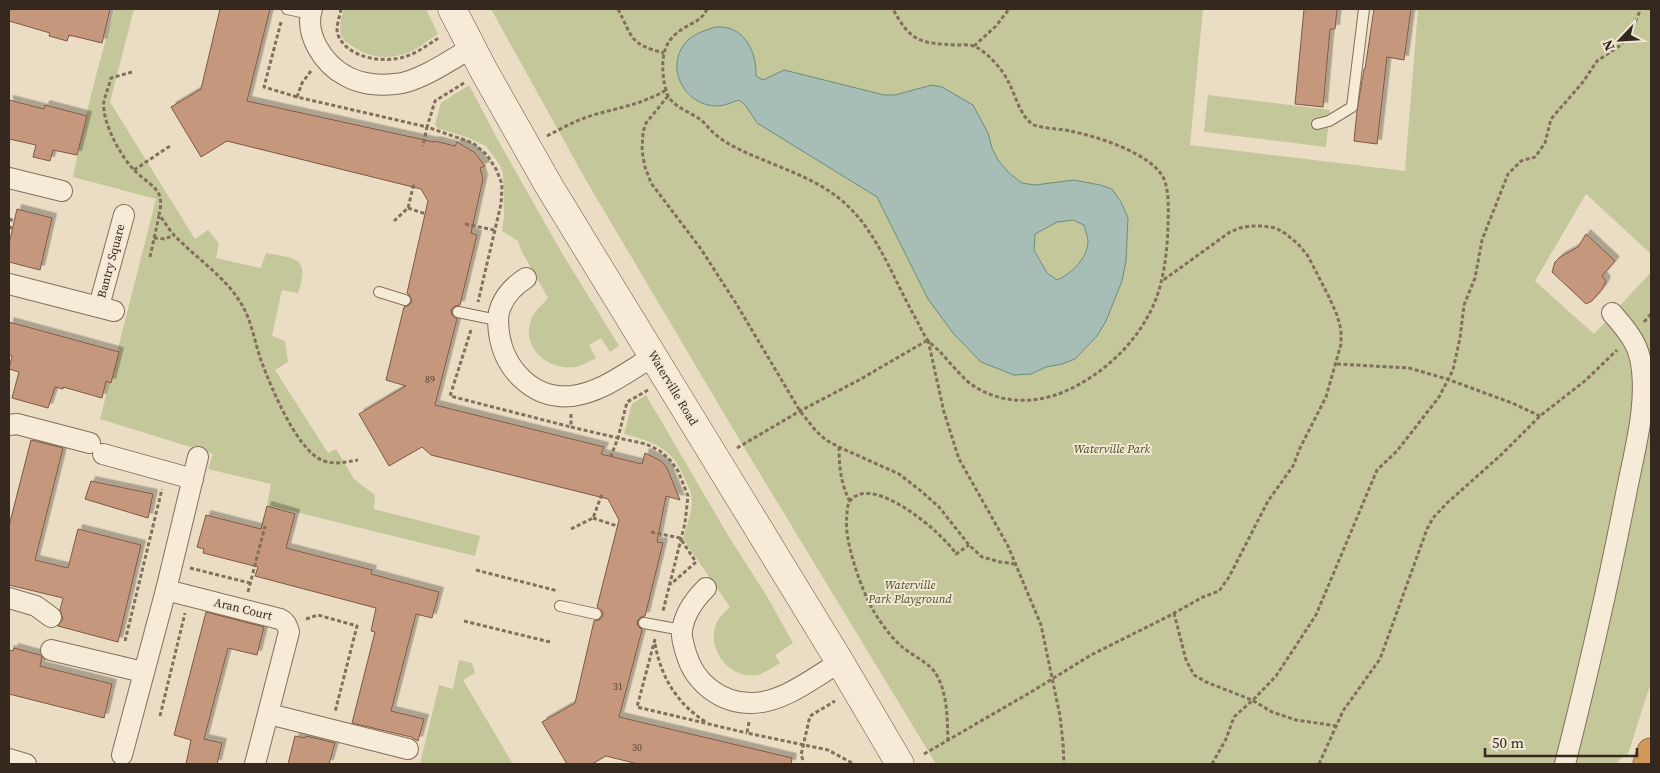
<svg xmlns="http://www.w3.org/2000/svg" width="1660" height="773" font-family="'Source Serif 4',serif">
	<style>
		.green { fill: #c4c799 }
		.water { fill: #a6beb5; stroke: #6d8b82; fill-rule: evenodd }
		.building { fill: #c5977d; stroke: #805844; filter: url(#shadow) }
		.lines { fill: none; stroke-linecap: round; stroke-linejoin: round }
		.lane-casing { stroke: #836f5c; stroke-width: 12 }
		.street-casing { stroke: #836f5c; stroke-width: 22 }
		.secondary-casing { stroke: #65503f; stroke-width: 29 }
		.highway-casing { stroke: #513e30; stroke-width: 29 }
		.path { stroke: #836f5c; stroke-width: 3; stroke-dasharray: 4 2.5; stroke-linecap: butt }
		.lane { stroke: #f6ebd6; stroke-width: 10 }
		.street { stroke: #f6ebd6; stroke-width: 20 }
		.secondary { stroke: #f6ebd6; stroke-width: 28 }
		.highway { stroke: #d3985c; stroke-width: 28 }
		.labels { text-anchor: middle; stroke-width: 4; stroke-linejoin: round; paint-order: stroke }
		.number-label { font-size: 10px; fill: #584436 }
		.street-label { font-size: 12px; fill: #34281f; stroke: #f2e7d3 }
		.park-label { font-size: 12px; font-style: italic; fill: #474f27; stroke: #f2e7d3 }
	</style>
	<defs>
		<filter id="shadow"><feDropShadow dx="4.5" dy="-4.5" stdDeviation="0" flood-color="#0004"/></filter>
	</defs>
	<rect width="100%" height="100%" fill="#eaddc4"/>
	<g class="green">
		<path d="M115,9h19l-24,93 85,137 13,-9 11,13 -3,15 45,10 5,-15c31,6 44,4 32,40l-16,-3 -10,46 13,5 3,21 -13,8 53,83 8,-4 18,30 21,16 -1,14 106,27 -5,20 -208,-51 4,-21 -63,-15 5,-15 -113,-35 56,-220 -83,-22c11,-57 25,-113 42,-168z"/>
		<path d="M344,9h82l12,25c-11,7 -22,17 -34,20 -18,6 -36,3 -52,-8 -4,-3 -9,-5 -11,-11 -2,-8 0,-19 3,-26z"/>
		<polygon points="491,9 1203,9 1190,145 1405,171 1418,9 1651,9 1651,254 1586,194 1535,281 1594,334 1651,272 1651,682 1628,754 1619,760 1617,764 936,764 745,449 587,182"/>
		<path d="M469,85l30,57 60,106 60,98 -9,6 -9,-14 -12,7 7,13c-6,3 -14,8 -21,9 -27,4 -54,-19 -44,-47 3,-9 11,-15 17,-22l-26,-46 -4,-11 -16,-10 2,-14 -1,-44 -4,-9 -13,-18 -20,-9 -29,-9 -2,-4 6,-21z"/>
		<polygon points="1208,95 1330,110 1326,147 1204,132"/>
		<path d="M646,395l83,142 39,61 25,45 -18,12 5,8c-7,4 -16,11 -24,12 -28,4 -51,-28 -39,-53 3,-6 8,-10 13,-15l-47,-68c4,-14 11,-32 8,-46 -2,-6 -6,-13 -8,-18 -12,-28 -32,-34 -59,-41l8,-30z"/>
		<polygon points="459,660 472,663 475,673 463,680 513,764 420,764 439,685 453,689"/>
	</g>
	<path class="water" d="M716,27c4,0 9,0 12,1 20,5 29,29 28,48l7,4 21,-10 100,25h11l37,-10 10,2 31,18 15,28 4,15 6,12 11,13 13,10 13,2 39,-5 26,5 12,4 9,13 7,16 -2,43 -4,20 -16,40 -9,15 -22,23 -13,5 -16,3 -15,7 -17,1 -33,-13 -28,-29 -25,-34 -51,-102 -120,-74 -11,-17 -7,-6c-7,2 -14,6 -22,6 -32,0 -53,-38 -31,-64 7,-8 20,-12 30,-15zM1073,220l11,5c1,5 4,11 4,16 0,17 -17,33 -31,39l-10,-7 -13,-23 1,-16 22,-12z"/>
	<g class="building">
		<polygon points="9,9 110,9 102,43 69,35 67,41 49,36 50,33 9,21"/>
		<polygon points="220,9 270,9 247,101 434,142 435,141 455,146 457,142 474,152 485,166 480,168 483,179 471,233 477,235 460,305 455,306 451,310 452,315 457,319 435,405 604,447 601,454 642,464 645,453 661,461 667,468 680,500 666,496 657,542 663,543 645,616 641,617 637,621 638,626 642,630 619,717 792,758 791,764 638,764 606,756 592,764 567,764 542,722 575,703 594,621 599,620 603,616 602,611 597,607 619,520 608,499 431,455 422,447 389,466 359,414 406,386 386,380 404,307 409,305 412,302 410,296 407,293 428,201 421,189 227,141 201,157 171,107 201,89"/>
		<polygon points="1304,9 1337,9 1335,29 1330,29 1323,107 1295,104"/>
		<polygon points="1374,9 1411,9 1404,60 1387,57 1377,144 1354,141 1357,111 1364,69 1365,69"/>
		<polygon points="9,100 44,109 45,105 87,116 77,155 53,150 50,161 33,157 36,145 9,139"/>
		<polygon points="17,209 52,218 40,270 9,262 9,244"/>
		<polygon points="1586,234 1615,261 1602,276 1606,281 1602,289 1592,301 1586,304 1552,272 1555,262 1560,257 1578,247"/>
		<polygon points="9,322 119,352 111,383 106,381 102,398 63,387 63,389 55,387 48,408 12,398 19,372 9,369 12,356 9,355"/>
		<polygon points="31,440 63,448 35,560 68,568 78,529 141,545 118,642 58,626 63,619 60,610 63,598 9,585 9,526"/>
		<polygon points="91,481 153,494 148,518 85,499"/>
		<polygon points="267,506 295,514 286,548 372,570 371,574 439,592 432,618 416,614 391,711 424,719 418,741 411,737 352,723 375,632 371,631 376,608 255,576 258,567 203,553 204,549 197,547 206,515 261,529"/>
		<polygon points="206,612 264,627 257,655 228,648 204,739 222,743 217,764 186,764 191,740 174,735"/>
		<polygon points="14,648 40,655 42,657 40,666 112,684 104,718 9,694 9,650 13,651"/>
		<polygon points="295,736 305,738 306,736 335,743 329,764 288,764"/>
	</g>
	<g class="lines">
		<defs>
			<g id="lane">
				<polyline points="287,9 310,14"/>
				<polyline points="1317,124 1329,121 1352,107 1364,9"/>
				<polyline points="379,292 405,300"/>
				<polyline points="458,312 497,320"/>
				<polyline points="560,606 596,614"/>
				<polyline points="644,623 682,630"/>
			</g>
			<g id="street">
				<path d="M312,9c-8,25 11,55 34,67 14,8 33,10 49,8 22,-1 56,-24 76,-36"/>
				<polyline points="9,178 62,191"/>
				<path d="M526,278c-11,7 -20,16 -25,28 -4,9 -3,17 -2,27 5,36 34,67 73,63 31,-4 56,-25 82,-40"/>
				<polyline points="9,284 114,311"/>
				<polyline points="99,306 124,215"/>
				<polyline points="9,425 17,424 90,443"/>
				<polyline points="103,454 193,479"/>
				<path d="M706,588c-11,11 -22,26 -24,43 -1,7 2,15 4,22 8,29 34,50 65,50 32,0 62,-25 89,-41"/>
				<path d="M166,590l114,29c6,3 7,6 9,13l-34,132"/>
				<polyline points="9,598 36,606 51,617"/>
				<polyline points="51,650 143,672"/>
				<polyline points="269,714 408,749"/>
				<polyline points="122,755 166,590 198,457"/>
				<polyline points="9,759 26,764"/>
				<path d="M1565,764c23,-91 44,-182 62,-275 8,-40 22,-90 13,-131 -4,-18 -16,-31 -28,-45"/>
			</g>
			<polyline id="secondary" points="452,9 484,71 549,186 840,662 900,764"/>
			<polyline id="highway" points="1647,764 1651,752"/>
		</defs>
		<use href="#lane" class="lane-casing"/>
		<use href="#street" class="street-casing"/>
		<use href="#secondary" class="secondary-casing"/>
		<use href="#highway" class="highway-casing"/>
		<g class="path">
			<path d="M341,9c-1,7 -6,19 -3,26 10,24 48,29 69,21 12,-4 23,-13 33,-19"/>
			<path d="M618,9c15,29 11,35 46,44"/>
			<path d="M707,9c-5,11 -13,13 -23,19 -22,13 -23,31 -20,54 1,3 2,9 3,12 6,13 23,18 34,26 5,4 8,9 13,13 4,4 10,8 15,11 36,20 79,29 111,55 37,30 53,80 76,120 4,7 7,15 12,22 4,4 10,8 14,13 8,9 16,18 25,27 27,22 63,24 94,12 35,-14 69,-43 87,-77 15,-26 19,-60 20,-90 0,-15 2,-35 -5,-49 -13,-24 -67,-41 -93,-46 -8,-2 -30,-3 -36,-6 -14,-8 -18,-29 -25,-42 -6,-13 -20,-29 -33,-36 -6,-3 -13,-2 -19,-2 -36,-2 -46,-2 -64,-36"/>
			<polyline points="281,22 264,87 297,97"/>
			<polyline points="974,46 996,26 1009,9"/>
			<polyline points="311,71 302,83 297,97 427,127 423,146"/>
			<path d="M132,72l-21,6c-2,8 -5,15 -7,23 -3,20 17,56 31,70 7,7 17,13 23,21 4,8 3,15 1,23 6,7 10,15 16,21 22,23 51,41 67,69 10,17 13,39 20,58 9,24 36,90 62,98 13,4 21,1 34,-1"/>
			<polyline points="464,83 435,101 427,127 473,143 487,155 496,169 502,184 501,204 478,302"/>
			<polyline points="668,96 646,123 643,132 642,151 645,167 651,183 701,249 737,305 800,411 816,431 826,440 839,447 899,474 921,491 939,507 969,545 982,557 1000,562 1016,564"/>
			<path d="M547,136c15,-8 30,-16 46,-21 25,-7 50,-11 73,-25"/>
			<polyline points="134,170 170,146"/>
			<polyline points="408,208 426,214"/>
			<polyline points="9,219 14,221"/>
			<polyline points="394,221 408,208 414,183"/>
			<polyline points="465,224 494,230"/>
			<polyline points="9,227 12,228"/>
			<polyline points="154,238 165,239 174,235"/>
			<polyline points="150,257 159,216"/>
			<polyline points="1644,322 1651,314"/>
			<polyline points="471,330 450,396 571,427"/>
			<polyline points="928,340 944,412 959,459 1008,546 1041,625 1060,716 1063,743 1064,764"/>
			<polyline points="1337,364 1409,368 1447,379 1512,403 1540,416"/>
			<polyline points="648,390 627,402 618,438 646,444 660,451 670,460 678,471 688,496 685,523 663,611"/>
			<polyline points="571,414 571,427 618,438 611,456"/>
			<path d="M839,447c0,20 2,37 11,55"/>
			<polyline points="737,448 800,411 859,380 928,340"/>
			<polyline points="593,518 617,526"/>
			<polyline points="571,529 593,518 602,494"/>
			<polyline points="651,532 680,538 696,562 671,584"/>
			<polyline points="190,568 250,583"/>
			<polyline points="476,570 558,591"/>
			<polyline points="248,592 265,526"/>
			<polyline points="1174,613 1186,660 1194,675 1206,682 1252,700 1272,712 1296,720 1337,726"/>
			<polyline points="306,619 318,615 357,626 335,712"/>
			<polyline points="464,621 550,642"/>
			<polyline points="655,639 637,707 747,733"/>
			<polyline points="125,641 162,489"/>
			<path d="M655,644c6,33 22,60 51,78"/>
			<polyline points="160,716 185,613"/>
			<polyline points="749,722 747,733 828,750 854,764"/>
			<path d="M948,741c-1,-22 0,-47 -12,-67 -6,-11 -25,-19 -35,-28 -11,-10 -21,-24 -28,-36 -12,-21 -30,-72 -26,-94 0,-5 0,-11 3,-15 22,-29 94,33 106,53l13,-9"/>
			<polyline points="924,754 1031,692 1091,655 1167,617 1203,597 1219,591 1229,577 1268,501 1293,466 1300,448 1326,397 1341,344 1341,330 1337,315 1329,297 1308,256 1298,244 1286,234 1276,228 1262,226 1250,226 1240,228 1230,232 1162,281"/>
			<polyline points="803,760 801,755 810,716 835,701"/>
			<polyline points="1212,764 1226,739 1234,717 1255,698 1276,676 1316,615 1377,470 1397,451 1439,397 1453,370 1460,338 1464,305 1475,278 1482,240 1508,174 1521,161 1535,157 1545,143 1551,119 1583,82 1597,61 1621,45 1633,26 1641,9"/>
			<polyline points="1319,764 1343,711 1380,659 1427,529 1433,518 1447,503 1501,455 1540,416 1586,380 1617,350"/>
		</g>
		<use href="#lane" class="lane"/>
		<use href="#street" class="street"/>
		<use href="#secondary" class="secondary"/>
		<use href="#highway" class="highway"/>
	</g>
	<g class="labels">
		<g class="number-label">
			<text x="430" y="383">89</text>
			<text x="618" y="690">31</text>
			<text x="637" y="751">30</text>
		</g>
		<g class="street-label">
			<text transform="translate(111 261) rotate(-75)" y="4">Bantry Square</text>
			<text transform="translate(673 388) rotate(59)" y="4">Waterville Road</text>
			<text transform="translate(243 609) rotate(14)" y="4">Aran Court</text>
		</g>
		<g class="park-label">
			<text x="1112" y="453">Waterville Park</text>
			<text x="910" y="589">Waterville<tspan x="910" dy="14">Park Playground</tspan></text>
		</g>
	</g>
	<rect width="1660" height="773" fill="none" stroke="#34281f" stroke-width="20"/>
	<g transform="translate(1620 40) rotate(245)" stroke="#f2e7d3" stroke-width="4" paint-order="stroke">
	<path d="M0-4L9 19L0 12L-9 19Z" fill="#34281f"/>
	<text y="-8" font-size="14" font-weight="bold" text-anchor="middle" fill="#34281f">N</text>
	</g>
	<path d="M1485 748v8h152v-8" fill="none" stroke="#34281f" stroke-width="2.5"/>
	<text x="1492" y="748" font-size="15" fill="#34281f" stroke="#f2e7d3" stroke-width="4" paint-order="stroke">50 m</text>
</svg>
